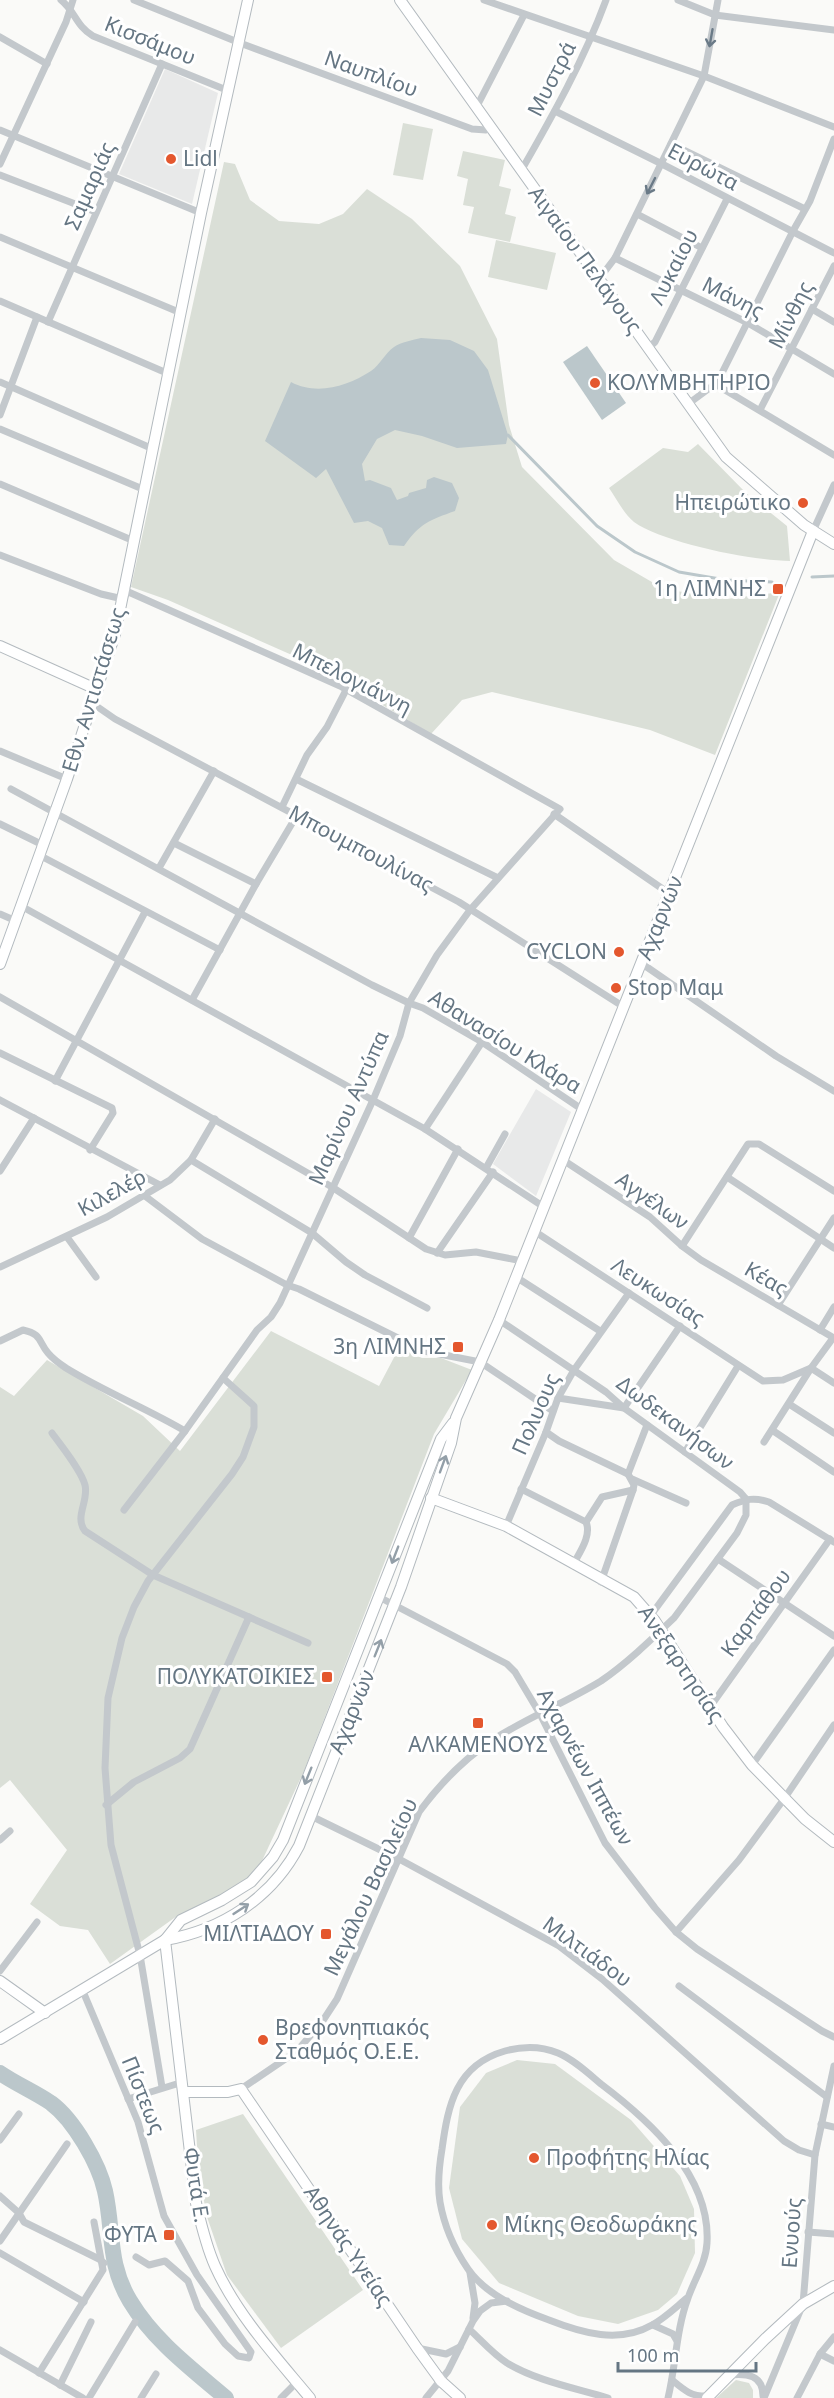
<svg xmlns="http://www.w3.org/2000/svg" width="834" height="2398" font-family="'Noto Sans',sans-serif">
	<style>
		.built { fill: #e8e9e9 }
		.green { fill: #dadfd7 }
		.water { fill: #bbc7cb }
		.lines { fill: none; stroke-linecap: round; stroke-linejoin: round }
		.stream { stroke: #bbc7cb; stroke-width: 3 }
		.river { stroke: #bbc7cb; stroke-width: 16 }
		.secondary-casing { stroke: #b3babf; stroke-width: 12 }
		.street { stroke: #c3c8cc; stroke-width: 7 }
		.secondary { stroke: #fff; stroke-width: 10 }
		.oneway { stroke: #6a7a87 }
		.oneway2 { stroke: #939fa8 }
		.poi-dot { fill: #e4572e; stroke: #fff; stroke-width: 2 }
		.labels { text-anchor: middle; stroke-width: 6; stroke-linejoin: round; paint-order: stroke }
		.street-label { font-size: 21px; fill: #657683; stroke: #fff }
		.poi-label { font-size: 21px; fill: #657683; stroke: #fff; text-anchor: end }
	</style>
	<rect width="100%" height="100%" fill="#fafaf8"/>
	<g class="built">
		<polygon points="165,69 218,93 192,204 119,174"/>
		<polygon points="536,1089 571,1112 536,1196 493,1164"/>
	</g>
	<g class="green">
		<polygon points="403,123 433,129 423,180 393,175"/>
		<polygon points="463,151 505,160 499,186 511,189 505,214 516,217 510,242 468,233 474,207 463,205 468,179 457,176"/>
		<polygon points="224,162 235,164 250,200 279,221 319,224 343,214 367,189 412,219 460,266 497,339 509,425 522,467 614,560 664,589 727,599 780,592 715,755 650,730 492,692 462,700 431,734 319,667 168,600 131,587"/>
		<polygon points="496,240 556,253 547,290 488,277"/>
		<path d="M698,444l48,49 41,33 3,35c-36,0 -127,-18 -156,-39 -10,-8 -18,-24 -25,-34l54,-40 25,4z"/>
		<polygon points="271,1331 379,1386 399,1348 422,1358 441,1358 472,1370 434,1434 304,1771 261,1863 240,1886 177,1916 110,1964 88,1930 60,1926 30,1904 67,1850 10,1780 0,1788 0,1387 14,1396 47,1360 143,1416 180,1451"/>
		<polygon points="517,2060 555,2064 631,2120 680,2176 694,2209 695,2253 677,2294 658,2310 618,2324 578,2316 499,2283 462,2239 449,2188 460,2107 486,2073"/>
		<polygon points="243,2114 363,2290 281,2348 227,2275 206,2214 198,2161 196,2130"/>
		<polygon points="736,2380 749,2383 753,2390 753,2398 716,2398"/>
	</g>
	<g class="water">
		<path d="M421,338l29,2 24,11 14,19 20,65 -2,9 -49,4 -35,-12 -27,-6 -18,9 -15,25 3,17 5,-1 21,8 6,12 11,-4 1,-3 17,-5 1,-8 7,-3 18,6 7,15 -4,13c-25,9 -35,12 -51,35l-15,-1 -7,-17 -14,-7 -14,2 -28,-54 -10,9 -51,-37 26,-59c26,14 57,4 80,-11 9,-6 14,-18 23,-24 7,-5 19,-7 27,-9z"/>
		<polygon points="587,346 626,403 602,420 563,362"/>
	</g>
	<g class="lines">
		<g class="stream">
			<polyline points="508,435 597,526 635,552 679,572 726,580 772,582"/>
			<polyline points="812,577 834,576"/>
		</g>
		<path class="river" d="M0,2073c16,11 35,19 51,30 23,17 48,61 54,88 9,40 2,72 25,110 24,40 62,68 96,97"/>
		<defs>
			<g id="secondary">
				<polyline points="400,0 726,457 804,525 834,544"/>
				<polyline points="0,646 98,690"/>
				<polyline points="0,964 67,779 115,634 201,213 248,0"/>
				<polyline points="431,1498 506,1526 634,1597 655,1621 723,1727 752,1765 805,1819 834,1842"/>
				<path d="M165,1940c57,-10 107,-42 134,-94l102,-259 50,-144 5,-25 43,-98 314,-789"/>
				<path d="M165,1940l31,263c5,21 10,43 19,63 22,49 61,91 95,132"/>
				<polyline points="0,1981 45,2013"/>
				<polyline points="0,2039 165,1940 181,1920 222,1900 251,1882 273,1857 283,1840 441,1439 453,1423"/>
				<polyline points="184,2092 228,2092 241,2089 417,2348 441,2381 460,2398"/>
				<polyline points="707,2398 765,2339 803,2304 834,2286"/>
			</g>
		</defs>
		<use href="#secondary" class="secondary-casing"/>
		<g class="street">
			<path d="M61,0c14,11 15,26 32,36l136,55"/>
			<polyline points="134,0 240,43 472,129 486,130 490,127"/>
			<polyline points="484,0 704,76 834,127"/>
			<polyline points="678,0 715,15 834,30"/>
			<polyline points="0,37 47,64"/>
			<polyline points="476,108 524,15"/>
			<polyline points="555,111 662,164 834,253"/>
			<polyline points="0,130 201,213"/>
			<polyline points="671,144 805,209"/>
			<polyline points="0,164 66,22 73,0"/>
			<path d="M521,171c32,-56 63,-111 85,-171"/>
			<polyline points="0,175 96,212"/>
			<polyline points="637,214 702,248"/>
			<polyline points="0,237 181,313"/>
			<polyline points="615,258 748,323 834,374"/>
			<polyline points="599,279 615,258 704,76 718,0"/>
			<polyline points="0,301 169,374"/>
			<polyline points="812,309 834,322"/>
			<polyline points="48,322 162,64"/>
			<polyline points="648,348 655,342 727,199"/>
			<polyline points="0,382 153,449"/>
			<polyline points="715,384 834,455"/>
			<polyline points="688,404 715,384 722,373 793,231 810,201 834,139"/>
			<polyline points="760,410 834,266"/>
			<polyline points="0,415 37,317"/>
			<polyline points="0,429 145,490"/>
			<polyline points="0,484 134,541"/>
			<polyline points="813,531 834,485"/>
			<polyline points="0,555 101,594 123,599"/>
			<polyline points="92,703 115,719 459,902 624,1007"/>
			<polyline points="0,751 67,779"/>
			<polyline points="296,779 498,878"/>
			<polyline points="11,789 372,985 409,1003 423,1008 482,1042 583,1110"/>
			<polyline points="282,807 307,755 327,727 346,690"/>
			<polyline points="554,814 670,894"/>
			<polyline points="0,824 43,845"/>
			<polyline points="174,843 256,884"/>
			<polyline points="39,855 220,950"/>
			<polyline points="159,868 214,771"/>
			<polyline points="21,906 425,1129 544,1207"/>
			<polyline points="0,914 16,921"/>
			<polyline points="641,963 776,1056 834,1091"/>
			<polyline points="0,997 332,1187 426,1249 445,1255 476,1252 522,1261"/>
			<polyline points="192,1000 256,884 297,815"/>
			<polyline points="0,1053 112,1108 113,1113 90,1150"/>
			<polyline points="55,1081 145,912"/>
			<polyline points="0,1100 160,1185"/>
			<polyline points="425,1129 482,1042"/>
			<polyline points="191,1160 312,1233 346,1262 365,1275 427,1308"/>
			<polyline points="563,1160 650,1217 682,1246 748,1144 759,1144 834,1191"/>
			<polyline points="486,1168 505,1134"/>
			<polyline points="0,1171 34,1118"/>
			<polyline points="727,1177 834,1248"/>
			<polyline points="145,1196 202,1239 287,1285 299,1289 424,1351 480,1362 553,1411"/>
			<polyline points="534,1231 763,1381 783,1380 811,1368 834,1383"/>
			<polyline points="67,1237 96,1277"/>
			<polyline points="409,1238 458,1149"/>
			<polyline points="682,1246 701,1260 834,1338"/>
			<polyline points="437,1253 493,1172"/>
			<polyline points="0,1267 107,1217 170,1180 191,1160 215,1119"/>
			<polyline points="516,1277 600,1331"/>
			<polyline points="778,1305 834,1218"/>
			<polyline points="499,1320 606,1392 624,1408 740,1492 746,1499"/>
			<polyline points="820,1330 834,1307"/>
			<path d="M0,1341l23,-11c19,4 15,11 25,23 5,6 12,11 18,15 39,24 80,40 119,63"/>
			<polyline points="558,1398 624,1408 680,1326"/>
			<polyline points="789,1404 834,1433"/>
			<polyline points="772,1430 834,1472"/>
			<polyline points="546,1432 559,1441 628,1474"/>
			<path d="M52,1433c10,14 29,37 33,52 4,16 -11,32 0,46l68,44 155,68"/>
			<polyline points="764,1442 811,1368 833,1338"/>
			<polyline points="685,1452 738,1366"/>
			<polyline points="632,1479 686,1503"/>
			<path d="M521,1489l65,33c6,14 -7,31 -13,43"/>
			<polyline points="124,1510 185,1431 257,1330 271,1317 280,1303 373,1100 400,1036 409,1003 437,955 470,910 560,809 340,686 124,590"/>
			<polyline points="586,1522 602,1497 633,1490"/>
			<polyline points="506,1526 546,1432 558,1398 574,1370 629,1293"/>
			<polyline points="718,1559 834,1636"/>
			<polyline points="601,1582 633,1490 634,1485 628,1474 647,1425"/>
			<polyline points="379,1597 507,1664 515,1672 540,1714 605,1843 655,1908 676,1932 697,1949 822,2031 834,2037"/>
			<path d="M651,1615l81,-110c14,-6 22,-8 37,-3l65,40"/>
			<polyline points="710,1707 830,1539"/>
			<polyline points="752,1765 834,1650"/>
			<polyline points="106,1805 134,1782 180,1758 190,1749 249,1617"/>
			<polyline points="311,1816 399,1859 559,1946 602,1979 784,2141 799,2150 815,2155"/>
			<polyline points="0,1840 10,1831"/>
			<polyline points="676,1932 739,1860 784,1799 834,1725"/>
			<polyline points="0,1971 37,1922"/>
			<polyline points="679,1986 827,2097"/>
			<polyline points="82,1989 138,2122 164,2216 197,2275 251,2352 249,2358 238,2356 225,2344 198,2308 188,2281 165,2261 149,2265 136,2257"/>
			<polyline points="162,2087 140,1955 111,1845 105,1768 108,1698 122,1638 134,1607 148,1581 232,1474 243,1457 254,1427 254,1406 223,1378"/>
			<path d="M241,2089l56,-38 25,-29 15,-23 82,-187c20,-27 44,-52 72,-71 35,-23 74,-38 110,-60 25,-17 51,-42 73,-63l63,-85 9,-18v-16"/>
			<polyline points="128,2099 183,2082"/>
			<polyline points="821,2124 834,2127"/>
			<polyline points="0,2140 19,2114"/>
			<polyline points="0,2196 19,2213 24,2222 99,2259 104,2263"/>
			<polyline points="808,2232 834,2234"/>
			<polyline points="0,2241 67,2144"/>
			<polyline points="0,2253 84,2302"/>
			<polyline points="470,2273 475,2303 473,2318"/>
			<polyline points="653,2325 673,2334 677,2341"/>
			<path d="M469,2329c12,11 24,25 38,34 30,18 68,25 101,35"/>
			<polyline points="417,2348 446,2354 460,2347"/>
			<polyline points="0,2350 83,2398"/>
			<polyline points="820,2354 834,2361"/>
			<polyline points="39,2373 103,2270 94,2222"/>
			<path d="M729,2375c18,-2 34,0 34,21"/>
			<path d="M672,2380c13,11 20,17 37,16"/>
			<polyline points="60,2385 91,2322"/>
			<polyline points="89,2398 135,2322"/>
			<polyline points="141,2398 156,2374"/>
			<polyline points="281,2398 297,2382"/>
			<polyline points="426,2398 448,2371 473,2321 480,2311 491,2303 507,2301"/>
			<path d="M668,2398c8,-33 8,-68 20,-100 6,-18 18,-35 19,-55 4,-67 -57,-122 -106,-159 -13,-11 -28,-25 -43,-31 -17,-7 -35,-7 -53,-2 -49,14 -57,54 -63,98 -3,18 -5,35 -2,53 4,23 15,48 28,67 18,26 53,41 81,51 33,13 70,24 103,5 13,-7 24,-18 35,-27"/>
			<polyline points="764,2398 803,2304 815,2155 834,2066"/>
			<polyline points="797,2398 820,2354 834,2337"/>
		</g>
		<use href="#secondary" class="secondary"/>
	</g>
	<defs><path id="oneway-shaft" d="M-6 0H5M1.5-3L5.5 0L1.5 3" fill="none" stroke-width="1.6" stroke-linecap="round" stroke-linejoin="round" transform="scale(1.5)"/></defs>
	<g class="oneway">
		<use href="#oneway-shaft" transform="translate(711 38) rotate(100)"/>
		<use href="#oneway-shaft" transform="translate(651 186) rotate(117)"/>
	</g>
	<g class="oneway2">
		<use href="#oneway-shaft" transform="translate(443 1464) rotate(-70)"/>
		<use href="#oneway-shaft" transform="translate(395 1555) rotate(111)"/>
		<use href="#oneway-shaft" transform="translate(378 1648) rotate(-68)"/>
		<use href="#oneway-shaft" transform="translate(308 1776) rotate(112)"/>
		<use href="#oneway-shaft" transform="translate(241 1909) rotate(-33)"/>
	</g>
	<g class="poi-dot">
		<circle cx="171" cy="159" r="6"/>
		<circle cx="595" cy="383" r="6"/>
		<circle cx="803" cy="503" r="6"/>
		<rect x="772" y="583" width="12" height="12" rx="3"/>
		<circle cx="619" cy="952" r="6"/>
		<circle cx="616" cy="988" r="6"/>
		<rect x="452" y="1341" width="12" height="12" rx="3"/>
		<rect x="321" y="1671" width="12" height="12" rx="3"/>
		<rect x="472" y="1717" width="12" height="12" rx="3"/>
		<rect x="320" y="1928" width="12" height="12" rx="3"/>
		<circle cx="263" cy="2040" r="6"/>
		<circle cx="534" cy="2158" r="6"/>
		<circle cx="492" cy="2225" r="6"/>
		<rect x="163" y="2229" width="12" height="12" rx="3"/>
	</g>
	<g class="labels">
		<g class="street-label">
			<text transform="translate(150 41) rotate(22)" y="7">Κισσάμου</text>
			<text transform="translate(371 74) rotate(20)" y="7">Ναυπλίου</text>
			<text transform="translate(552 79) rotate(-63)" y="7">Μυστρά</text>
			<text transform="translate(703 167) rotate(28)" y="7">Ευρώτα</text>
			<text transform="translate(90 186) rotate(-66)" y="7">Σαμαριάς</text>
			<text transform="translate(585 260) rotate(54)" y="7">Αιγαίου Πελάγους</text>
			<text transform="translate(674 267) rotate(-63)" y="7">Λυκαίου</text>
			<text transform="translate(733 298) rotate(27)" y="7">Μάνης</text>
			<text transform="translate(791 315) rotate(-63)" y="7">Μίνθης</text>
			<text transform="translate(352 679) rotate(27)" y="7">Μπελογιάννη</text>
			<text transform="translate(94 690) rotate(-73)" y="7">Εθν. Αντιστάσεως</text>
			<text transform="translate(361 849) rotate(28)" y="7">Μπουμπουλίνας</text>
			<text transform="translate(660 918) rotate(-68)" y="7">Αχαρνών</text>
			<text transform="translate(505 1042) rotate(32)" y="7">Αθανασίου Κλάρα</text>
			<text transform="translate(349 1108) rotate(-66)" y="7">Μαρίνου Αντύπα</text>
			<text transform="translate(112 1193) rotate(-29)" y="7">Κιλελέρ</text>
			<text transform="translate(652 1201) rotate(35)" y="7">Αγγέλων</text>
			<text transform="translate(766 1279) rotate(30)" y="7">Κέας</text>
			<text transform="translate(658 1292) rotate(33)" y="7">Λευκωσίας</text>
			<text transform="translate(536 1414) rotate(-66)" y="7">Πολυους</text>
			<text transform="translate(675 1423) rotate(37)" y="7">Δωδεκανήσων</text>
			<text transform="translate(756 1613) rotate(-54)" y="7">Καρπάθου</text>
			<text transform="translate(681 1664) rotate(56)" y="7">Ανεξαρτησίας</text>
			<text transform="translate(352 1712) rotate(-68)" y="7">Αχαρνών</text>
			<text transform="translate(585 1767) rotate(61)" y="7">Αχαρνέων Ιππέων</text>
			<text transform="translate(371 1887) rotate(-65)" y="7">Μεγάλου Βασιλείου</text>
			<text transform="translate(587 1952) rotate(36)" y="7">Μιλτιάδου</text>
			<text transform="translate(143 2095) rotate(68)" y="7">Πίστεως</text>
			<text transform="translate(196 2185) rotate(81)" y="7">Φυτά Ε.</text>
			<text transform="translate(792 2233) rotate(-86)" y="7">Ενυούς</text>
			<text transform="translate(348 2246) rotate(56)" y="7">Αθηνάς Υγείας</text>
		</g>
		<g class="poi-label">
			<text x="183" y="166" text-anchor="start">Lidl</text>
			<text x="607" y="390" text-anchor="start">ΚΟΛΥΜΒΗΤΗΡΙΟ</text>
			<text x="791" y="510">Ηπειρώτικο</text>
			<text x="766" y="596">1η ΛΙΜΝΗΣ</text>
			<text x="607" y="959">CYCLON</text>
			<text x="628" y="995" text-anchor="start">Stop Μαμ</text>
			<text x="446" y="1354">3η ΛΙΜΝΗΣ</text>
			<text x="315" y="1684">ΠΟΛΥΚΑΤΟΙΚΙΕΣ</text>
			<text x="478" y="1752" text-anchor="middle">ΑΛΚΑΜΕΝΟΥΣ</text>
			<text x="314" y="1941">ΜΙΛΤΙΑΔΟΥ</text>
			<text x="275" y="2035" text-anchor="start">Βρεφονηπιακός<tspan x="275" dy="24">Σταθμός Ο.Ε.Ε.</tspan></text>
			<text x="546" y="2165" text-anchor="start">Προφήτης Ηλίας</text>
			<text x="504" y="2232" text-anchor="start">Μίκης Θεοδωράκης</text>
			<text x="157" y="2242">ΦΥΤΑ</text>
		</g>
	</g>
	<path d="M618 2362v9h138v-9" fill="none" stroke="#657683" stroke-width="3"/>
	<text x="627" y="2362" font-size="18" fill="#657683" stroke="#ffffff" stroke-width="4.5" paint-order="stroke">100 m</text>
</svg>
